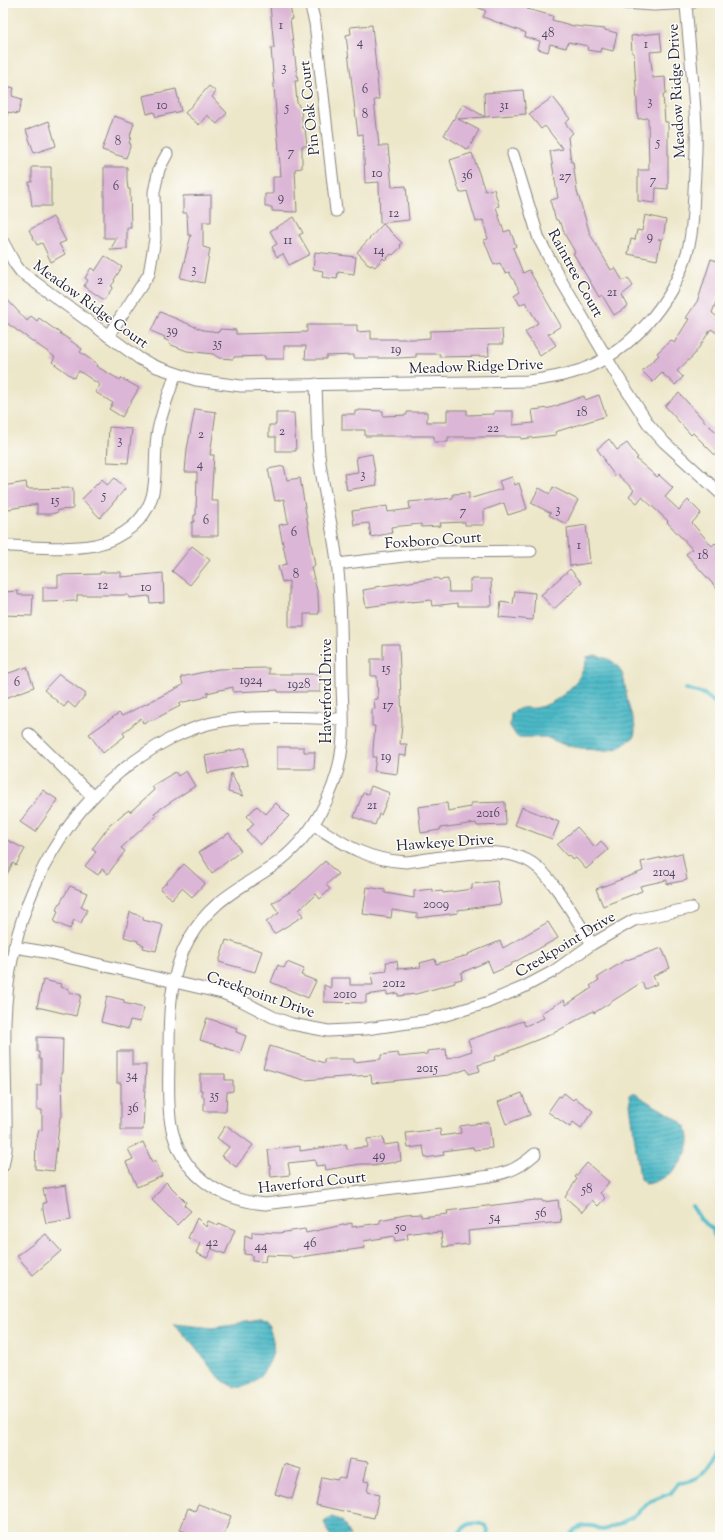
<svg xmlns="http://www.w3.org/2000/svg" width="723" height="1540" font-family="'Sorts Mill Goudy',serif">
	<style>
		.water { fill: url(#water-rules); stroke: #386e81 }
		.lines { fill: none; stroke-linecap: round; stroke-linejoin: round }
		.stream { stroke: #4dbac7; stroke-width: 4 }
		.building { fill: #dcb6d6 }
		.minor-casing { stroke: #888482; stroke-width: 13 }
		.minor { stroke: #fff; stroke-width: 11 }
		.labels { text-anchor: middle; stroke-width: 3; stroke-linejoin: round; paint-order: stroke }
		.number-label { font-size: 13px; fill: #504762 }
		.street-label { font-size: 15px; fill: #22223b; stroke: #fdfcf7 }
	</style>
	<defs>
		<pattern id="water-rules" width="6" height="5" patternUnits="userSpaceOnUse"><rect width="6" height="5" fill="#4dbac7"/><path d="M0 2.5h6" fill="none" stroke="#4097a3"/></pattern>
	</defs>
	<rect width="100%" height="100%" fill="#fdfcf7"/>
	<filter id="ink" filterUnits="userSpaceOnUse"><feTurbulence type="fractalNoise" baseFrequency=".025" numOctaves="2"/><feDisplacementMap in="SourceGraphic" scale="8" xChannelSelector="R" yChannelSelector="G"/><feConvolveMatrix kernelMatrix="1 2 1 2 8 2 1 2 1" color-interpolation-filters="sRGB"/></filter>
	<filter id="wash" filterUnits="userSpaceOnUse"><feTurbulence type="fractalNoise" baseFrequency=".012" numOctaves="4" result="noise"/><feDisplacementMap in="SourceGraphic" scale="16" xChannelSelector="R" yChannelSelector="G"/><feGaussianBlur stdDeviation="0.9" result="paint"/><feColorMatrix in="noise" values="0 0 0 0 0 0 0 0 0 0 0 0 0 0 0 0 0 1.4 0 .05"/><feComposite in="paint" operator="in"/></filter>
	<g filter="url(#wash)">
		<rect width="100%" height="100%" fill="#ede7ca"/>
		<g class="water">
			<path d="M595,655c34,7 27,26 34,52 3,11 8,18 5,30l-16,11 -14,3 -37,-5 -21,-9h-29l-7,-11 1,-12c13,-11 16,-3 29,-7 22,-6 44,-28 47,-50z"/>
			<path d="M632,1093h4c23,22 71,25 46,67 -7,12 -22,22 -36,24l-6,-5 -11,-84z"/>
			<path d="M259,1320l7,1c4,9 9,20 7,30 -3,17 -23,44 -43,34 -16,-8 -26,-28 -37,-41 -6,-7 -13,-13 -19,-21l39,4z"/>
			<polygon points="332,1517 342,1521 350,1536 331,1537 324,1522"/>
		</g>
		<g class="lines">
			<g class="stream">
				<polyline points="686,689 704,694 720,707"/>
				<polyline points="692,1206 701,1220 713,1229 716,1247 720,1252"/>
				<polyline points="720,1422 720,1424"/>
				<path d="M457,1537c7,-13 16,-17 29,-11l2,5 -1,6"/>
				<path d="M570,1537c4,-13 22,-14 32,-7l5,-1 24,-11 20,-17 20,-8 7,-10c24,-1 30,-16 42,-35"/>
			</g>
		</g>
		<g id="blocks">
			<g class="building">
				<polygon points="290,3 292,19 290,19 298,81 295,81 297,102 301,110 303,128 305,128 307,146 302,146 302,168 295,169 297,212 272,211 272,207 265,207 265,194 273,194 273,177 281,177 271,48 274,48 270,5"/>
				<polygon points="469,3 519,3 528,6 527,9 553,16 552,20 574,26 605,29 605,30 617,33 613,51 601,48 600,52 587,50 588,46 568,42 566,48 550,44 548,52 538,49 540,41 525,37 526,33 483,17 486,11"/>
				<polygon points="372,25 379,99 374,100 379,146 388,146 392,187 406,186 409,220 380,223 379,182 365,183 363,134 358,135 346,35 351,34 350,27"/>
				<polygon points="660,33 662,51 650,52 653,78 665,77 666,94 663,94 665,122 668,122 668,189 656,188 655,203 638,201 638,170 649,170 648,118 638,119 634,53 632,53 631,36"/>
				<polygon points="3,85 14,88 12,96 22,99 18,114 8,112 7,116 3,116"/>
				<polygon points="209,86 216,92 212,97 227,113 217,124 207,115 199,125 185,113"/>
				<polygon points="176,89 181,111 156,117 154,112 147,114 143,96"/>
				<polygon points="523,90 526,114 485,117 484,93"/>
				<polygon points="553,97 570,119 565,123 573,133 568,137 571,162 573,162 577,191 590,234 611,270 615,268 623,281 628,278 633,286 622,295 628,306 614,315 602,295 599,297 573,253 575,252 565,235 561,223 559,223 558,220 556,220 551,204 551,200 558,198 550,151 563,149 545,126 541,129 529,114"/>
				<polygon points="463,104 485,117 458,119 479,130 468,150 444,135"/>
				<polygon points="114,116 134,123 130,136 131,137 129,143 131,144 126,158 102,150"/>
				<polygon points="49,121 56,146 34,153 26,130"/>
				<polygon points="472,153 485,191 494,189 499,206 496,207 504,232 510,230 516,246 513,248 523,273 529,270 561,326 548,334 556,345 540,356 525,332 538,323 525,302 520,305 514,295 520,291 509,272 505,273 500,263 494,265 484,240 488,239 483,220 476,222 467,191 460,193 458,187 450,160"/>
				<polygon points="32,167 51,167 51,206 32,206 29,182 32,182"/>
				<polygon points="104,167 127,167 127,181 128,189 130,189 131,228 127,228 127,249 110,250 117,238 104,238"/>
				<polygon points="211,195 211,222 203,222 203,247 210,249 204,283 180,278 191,235 188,235 187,213 183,213 183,196"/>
				<polygon points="645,215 666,220 663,239 658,239 661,240 657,260 628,254 631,239 635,240 637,230 642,231"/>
				<polygon points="53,217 66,241 59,244 65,254 51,262 42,243 37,245 29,230"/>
				<polygon points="294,217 303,233 299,235 310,254 289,265 283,254 277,257 272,247 277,244 270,231"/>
				<polygon points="383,224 402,243 400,245 401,247 393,255 391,254 385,260 383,258 375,267 372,265 370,266 357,252"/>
				<polygon points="315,252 356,257 354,274 338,272 337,279 322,277 323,271 313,269"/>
				<polygon points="105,256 122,267 114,280 115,281 111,286 113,287 104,300 84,286 88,280 85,278 91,268 95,271"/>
				<polygon points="711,259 720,262 720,290 712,313 720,319 720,335 711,329 694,355 677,371 683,377 675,385 662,373 653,382 642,371 659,355 657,353 671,340 674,343 689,319 686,318 698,300"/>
				<polygon points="3,295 27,321 31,316 37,321 39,318 82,349 80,352 97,364 96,366 120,380 121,378 139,388 122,417 109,409 113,403 95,392 100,385 79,371 74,378 52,362 55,357 8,324 3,318"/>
				<polygon points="160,312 203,330 219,332 220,329 236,330 236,334 307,332 307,325 357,325 357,332 371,331 371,339 418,339 430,338 430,331 502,329 503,344 488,344 489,356 440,357 440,354 416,354 416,357 399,358 354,358 354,355 326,356 326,359 305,359 306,346 284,346 284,359 265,359 265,356 234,357 233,359 219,358 213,354 187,351 169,344 170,342 164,339 165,337 151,331"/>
				<polygon points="679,393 708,425 720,435 720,460 693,433 691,435 665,406"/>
				<polygon points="599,395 606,416 555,432 556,435 521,439 521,437 448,437 448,442 434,442 434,436 365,436 365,430 342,430 342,414 355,414 355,411 359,411 359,410 383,411 383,416 407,415 407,412 427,412 427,422 447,422 447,410 467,410 467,415 494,414 494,411 513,411 513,425 534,423 532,410 550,408 584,396 585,400"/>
				<polygon points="195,409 216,412 210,455 214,455 211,501 218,501 218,536 192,536 192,522 194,522 194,515 196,515 197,472 185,472 187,449"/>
				<polygon points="276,413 294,413 296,451 276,451 276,437 269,437 269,425 276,425"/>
				<polygon points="109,427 132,429 128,463 107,462"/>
				<polygon points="609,439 617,450 627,443 638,458 636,459 657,477 659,475 673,488 665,497 679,510 688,500 701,513 692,523 712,546 715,543 720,548 720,592 686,554 692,549 667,522 668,521 642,497 637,503 629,496 634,490 617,474 615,476 604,461 605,460 597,449"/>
				<polygon points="372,454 377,485 347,490 344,474 358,472 356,457"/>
				<polygon points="284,466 287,480 300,478 315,566 311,567 318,595 319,614 304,614 304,627 289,627 289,581 282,582 278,566 287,564 279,525 288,523 284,499 275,501 268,469"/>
				<polygon points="512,477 515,485 519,483 527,509 508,515 504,503 484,510 484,525 465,525 465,522 440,523 441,526 421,527 421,524 391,527 392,533 371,537 369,523 354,525 352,511 387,506 388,512 410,509 409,502 453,498 453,494 469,493 469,499 502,489 499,481"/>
				<polygon points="115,478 125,489 100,518 82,499 102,479 107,485"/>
				<polygon points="26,482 27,489 73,488 73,509 58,510 58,512 51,514 37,514 37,504 3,510 3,486"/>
				<polygon points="553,487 578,500 566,524 549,515 551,513 531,503 539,488 550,494"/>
				<polygon points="586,525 590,563 570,566 567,528"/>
				<polygon points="192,546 210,560 190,585 172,571"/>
				<polygon points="570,569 582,583 554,609 541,595"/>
				<polygon points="100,572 121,572 121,577 163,573 164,602 150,603 149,596 129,598 128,595 77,595 77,601 43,602 43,587 58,587 58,575 100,574"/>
				<polygon points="438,578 439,580 448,579 449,592 470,592 470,579 491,579 492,606 458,606 458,603 432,606 431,600 411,602 411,601 366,607 363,590 375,588 375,587"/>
				<polygon points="18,591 18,595 33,595 32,616 3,615 3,592"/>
				<polygon points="515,591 535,593 533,620 499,617 501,602 513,604"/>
				<polygon points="383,644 399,644 402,725 400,744 407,744 406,756 399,755 397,774 374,771 376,757 373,757 373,750 375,726 372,726 372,709 375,709 374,699 378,699 377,676 371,676 371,659 383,659"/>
				<polygon points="27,667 34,687 3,699 3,675"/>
				<polygon points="269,668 269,674 320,674 320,692 278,692 278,690 233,692 233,687 207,693 208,695 202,698 179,703 180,706 153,720 152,719 143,723 141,718 123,733 125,736 103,753 89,734 119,713 122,716 183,685 181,677 218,669"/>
				<polygon points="59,674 86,694 75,708 68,702 64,707 44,690"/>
				<polygon points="277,747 304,747 304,752 315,752 314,769 277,769"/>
				<polygon points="245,748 248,765 208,773 205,756"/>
				<polygon points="186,771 195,786 154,813 156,816 121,848 125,851 108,874 102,869 98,875 85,866 96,852 92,849 110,825 123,814 129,810 130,812 154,790 152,786 175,772 178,776"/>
				<polygon points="231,773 243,796 228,792"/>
				<polygon points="371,786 390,793 381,815 379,814 375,825 354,817 363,793 368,794"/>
				<polygon points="43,790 58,800 35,832 20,822"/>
				<polygon points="505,802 506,825 477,826 476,823 440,828 440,830 421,833 418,807 447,803 448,811 471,807 471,803"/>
				<polygon points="276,803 289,816 260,845 247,831 254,824 247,816 257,806 266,814"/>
				<polygon points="522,807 559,822 552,839 515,825"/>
				<polygon points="577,827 595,847 601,841 608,850 586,869 576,858 573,860 569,855 567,856 557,845"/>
				<polygon points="229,833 241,851 212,873 199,852"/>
				<polygon points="3,838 25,849 16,865 13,863 3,882"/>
				<polygon points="682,853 687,880 667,884 667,880 640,886 642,891 603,906 596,889 643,871 641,862"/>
				<polygon points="325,861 338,874 326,885 330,889 320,899 316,894 299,910 303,916 274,934 266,922 279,913 272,903 295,889"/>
				<polygon points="184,864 205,883 192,897 182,888 172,899 160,889"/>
				<polygon points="497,881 501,904 458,910 458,913 417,918 417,914 392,910 391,918 363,914 367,887 385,890 385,893 414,898 414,891 433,889 433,892 442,891 443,893 472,889 472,884"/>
				<polygon points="70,886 87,893 81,907 87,910 81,923 74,920 70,929 54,922 58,911 56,910"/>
				<polygon points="130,912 143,917 143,920 163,925 156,951 143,948 144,945 138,943 138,941 124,937"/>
				<polygon points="548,922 558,938 511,964 511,965 493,973 488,961 461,973 462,979 454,981 455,983 416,994 398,996 398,993 387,995 387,992 366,995 366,1003 324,1002 324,985 331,988 331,978 350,978 350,985 373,985 371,973 387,971 386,962 397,961 398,969 421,967 420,963 435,959 436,964 469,955 468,954 500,941 503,948"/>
				<polygon points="226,940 262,951 255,972 219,962"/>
				<polygon points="662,948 670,968 653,976 657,984 645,989 642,982 594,1013 593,1011 552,1034 494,1057 495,1060 478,1065 480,1071 469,1074 467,1069 449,1075 372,1083 371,1075 304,1080 263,1068 270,1046 324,1063 324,1059 354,1059 354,1062 381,1059 381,1055 398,1053 399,1057 427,1054 427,1051 446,1049 447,1059 472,1051 468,1040 523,1021 525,1026 544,1018 541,1013 564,1000 566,1005 592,988 590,986 599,980 597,978 624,961"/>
				<polygon points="287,962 304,969 301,975 316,981 308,998 271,982 278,965 284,968"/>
				<polygon points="43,980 61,984 60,987 69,989 69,992 81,995 76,1016 37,1007"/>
				<polygon points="107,996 124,1000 124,1003 144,1008 140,1022 130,1020 128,1029 101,1022"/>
				<polygon points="207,1018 237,1028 236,1032 246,1036 240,1053 200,1040"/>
				<polygon points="37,1037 63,1038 62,1073 61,1073 62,1117 60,1117 54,1171 35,1169 36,1142 39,1130 42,1131 42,1110 37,1110 37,1085 41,1085 41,1059 39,1059 39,1052 37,1052"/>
				<polygon points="117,1051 132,1051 132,1065 146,1065 143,1130 121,1130 121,1083 117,1083"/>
				<polygon points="200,1074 225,1074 225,1080 233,1080 233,1091 227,1092 226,1111 204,1111 204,1096 202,1096 202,1090 200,1090"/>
				<polygon points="522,1093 530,1115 506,1124 498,1102"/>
				<polygon points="564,1093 573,1100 575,1098 593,1111 581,1128 573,1122 570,1127 548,1112 559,1096 561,1097"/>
				<polygon points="489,1122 492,1148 474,1150 473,1147 443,1151 444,1155 425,1158 423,1146 408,1148 406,1133 440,1129 441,1136 461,1133 460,1126"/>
				<polygon points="226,1125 253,1145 236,1167 222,1156 229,1147 217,1138"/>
				<polygon points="383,1137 384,1145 399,1143 401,1161 372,1166 371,1164 360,1164 326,1170 325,1165 316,1166 315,1160 288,1163 290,1175 271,1177 268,1150 300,1146 300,1151 346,1144 347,1149 368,1147 367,1139"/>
				<polygon points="143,1142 152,1162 155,1160 162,1176 137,1187 126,1162 133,1159 128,1149"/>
				<polygon points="587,1163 609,1182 600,1193 605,1198 598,1206 592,1200 582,1212 565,1197 577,1179 575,1177"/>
				<polygon points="166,1182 186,1202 184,1205 191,1211 177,1225 152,1200"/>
				<polygon points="66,1185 71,1219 46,1223 43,1210 43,1203 46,1203 43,1189"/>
				<polygon points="535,1200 542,1200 543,1202 558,1200 561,1222 468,1231 469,1244 443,1247 441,1232 428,1233 428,1231 407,1234 408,1239 395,1241 394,1236 364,1241 365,1248 292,1258 291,1256 266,1255 265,1262 252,1261 252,1255 244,1254 245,1235 252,1238 252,1232 279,1233 305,1229 306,1233 352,1223 352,1227 380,1223 380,1220 405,1215 421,1214 421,1217 448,1214 447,1211"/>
				<polygon points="197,1218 206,1227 208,1221 218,1225 219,1223 235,1230 225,1254 212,1249 207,1258 196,1253 200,1243 188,1238"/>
				<polygon points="46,1234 61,1251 33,1275 17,1256"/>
				<polygon points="349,1459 368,1462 364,1481 369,1482 367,1492 379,1495 374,1518 316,1505 322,1477 337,1480 339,1477 345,1478"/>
				<polygon points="284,1464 301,1469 292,1499 275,1494"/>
				<polygon points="198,1504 231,1516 223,1537 198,1537 180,1530 188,1508 195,1511"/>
			</g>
		</g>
	</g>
	<g filter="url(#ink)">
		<use href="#blocks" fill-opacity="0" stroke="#888482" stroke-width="1"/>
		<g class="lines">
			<defs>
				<g id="minor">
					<polyline points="310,3 315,23 336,211"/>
					<polyline points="624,3 654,5 692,3"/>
					<polyline points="513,154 539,239 562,282 615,372 649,425 664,442 720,493"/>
					<path d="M3,242l12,22 6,8 119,87 17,8 39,13 45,6 286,-5c19,-2 36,-5 54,-11 50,-19 90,-65 106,-117 6,-20 6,-42 7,-62 1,-21 3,-43 2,-64 -2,-41 -7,-82 -10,-123"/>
					<polyline points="108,336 149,274 155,239 154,192 159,169 167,154"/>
					<path d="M316,384c1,24 1,48 3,71 4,36 14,72 18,107 5,39 4,79 5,119 0,21 3,44 0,66 -5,46 -31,92 -69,119 -35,24 -62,34 -84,73 -20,35 -20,77 -20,116 0,23 -2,48 2,70 9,48 47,75 94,79l225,-28c20,-4 29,-8 45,-22"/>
					<path d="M10,546c27,1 58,4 85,-1 14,-3 27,-10 38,-19 30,-27 19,-55 24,-90 3,-21 12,-41 18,-61"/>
					<polyline points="338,564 437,552 531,551"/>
					<polyline points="29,734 93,797"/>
					<path d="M314,825c31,20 53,35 92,37 38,-4 92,-20 126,1 21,13 46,60 60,81"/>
					<polyline points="14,947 45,952 222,993 242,1001 273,1017 292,1024 328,1031 366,1029 429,1020 486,1003 524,987 554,971 592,944 634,920 691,908"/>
					<path d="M3,1166l3,-16c1,-43 -2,-85 -1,-127 3,-97 40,-190 116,-252 30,-23 63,-44 101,-50 39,-6 81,-3 120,-2"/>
				</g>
			</defs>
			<use href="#minor" class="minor-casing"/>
			<use href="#minor" class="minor"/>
		</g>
	</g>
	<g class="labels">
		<g class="number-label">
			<text x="281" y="29">1</text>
			<text x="548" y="37">48</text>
			<text x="360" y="46">4</text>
			<text x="646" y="48">1</text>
			<text x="284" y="71">3</text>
			<text x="365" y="93">6</text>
			<text x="650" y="105">3</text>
			<text x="162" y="109">10</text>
			<text x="504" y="109">31</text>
			<text x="287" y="111">5</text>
			<text x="365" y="118">8</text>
			<text x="118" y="145">8</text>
			<text x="658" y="146">5</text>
			<text x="291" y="156">7</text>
			<text x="377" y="177">10</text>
			<text x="467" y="179">36</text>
			<text x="565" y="180">27</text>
			<text x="653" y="184">7</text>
			<text x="116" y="190">6</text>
			<text x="281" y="201">9</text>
			<text x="394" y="217">12</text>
			<text x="650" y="240">9</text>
			<text x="288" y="244">11</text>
			<text x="379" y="254">14</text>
			<text x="194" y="273">3</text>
			<text x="100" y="284">2</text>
			<text x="612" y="296">21</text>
			<text x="172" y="334">39</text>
			<text x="217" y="347">35</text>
			<text x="396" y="353">19</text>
			<text x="582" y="416">18</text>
			<text x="493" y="432">22</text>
			<text x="282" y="435">2</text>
			<text x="201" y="438">2</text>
			<text x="120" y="444">3</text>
			<text x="200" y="468">4</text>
			<text x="363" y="478">3</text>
			<text x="104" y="499">5</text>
			<text x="55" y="504">15</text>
			<text x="558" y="513">3</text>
			<text x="463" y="515">7</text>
			<text x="206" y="524">6</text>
			<text x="294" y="536">6</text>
			<text x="579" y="549">1</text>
			<text x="703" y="559">18</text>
			<text x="296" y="578">8</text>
			<text x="103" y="589">12</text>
			<text x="146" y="591">10</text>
			<text x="386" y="672">15</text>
			<text x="251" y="684">1924</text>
			<text x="17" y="686">6</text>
			<text x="299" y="688">1928</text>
			<text x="388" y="709">17</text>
			<text x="386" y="760">19</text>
			<text x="372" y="809">21</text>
			<text x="488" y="817">2016</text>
			<text x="664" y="876">2104</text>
			<text x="436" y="908">2009</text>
			<text x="394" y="987">2012</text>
			<text x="345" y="998">2010</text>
			<text x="427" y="1072">2015</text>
			<text x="132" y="1079">34</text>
			<text x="214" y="1099">35</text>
			<text x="133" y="1112">36</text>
			<text x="379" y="1159">49</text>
			<text x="587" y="1193">58</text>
			<text x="541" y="1217">56</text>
			<text x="495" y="1221">54</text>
			<text x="401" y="1231">50</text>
			<text x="212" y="1246">42</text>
			<text x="310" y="1247">46</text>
			<text x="261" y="1250">44</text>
		</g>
		<g class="street-label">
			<text transform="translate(676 91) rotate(-93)" y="5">Meadow Ridge Drive</text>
			<text transform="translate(309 108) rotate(-96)" y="5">Pin Oak Court</text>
			<text transform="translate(576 273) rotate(61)" y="5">Raintree Court</text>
			<text transform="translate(91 304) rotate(36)" y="5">Meadow Ridge Court</text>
			<text transform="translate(476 366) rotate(-2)" y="5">Meadow Ridge Drive</text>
			<text transform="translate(433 540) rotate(-4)" y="5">Foxboro Court</text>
			<text transform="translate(326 691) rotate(-90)" y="5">Haverford Drive</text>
			<text transform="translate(445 842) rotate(-4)" y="5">Hawkeye Drive</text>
			<text transform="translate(565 944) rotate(-31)" y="5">Creekpoint Drive</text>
			<text transform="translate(261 994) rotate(19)" y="5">Creekpoint Drive</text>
			<text transform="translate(312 1182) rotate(-6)" y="5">Haverford Court</text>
		</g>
	</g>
	<rect width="723" height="1540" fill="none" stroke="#fdfcf7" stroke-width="16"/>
</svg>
